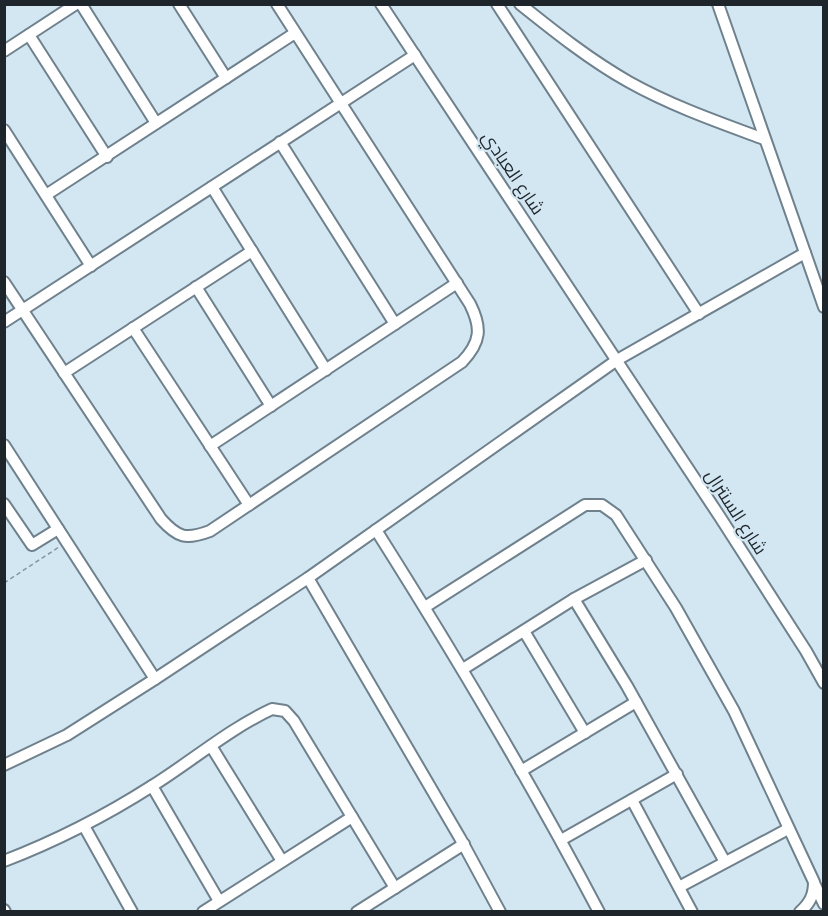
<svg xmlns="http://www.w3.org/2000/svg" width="828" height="916" font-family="'Public Sans',Cairo,sans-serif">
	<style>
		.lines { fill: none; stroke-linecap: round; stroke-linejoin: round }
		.minor-casing { stroke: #6f818c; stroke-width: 14 }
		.path { stroke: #88969f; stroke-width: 1.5; stroke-dasharray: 4.5 3; stroke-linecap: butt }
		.minor { stroke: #fff; stroke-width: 10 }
		.labels { text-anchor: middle; stroke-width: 4.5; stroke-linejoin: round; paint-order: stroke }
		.street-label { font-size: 18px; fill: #1f262b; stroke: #d3e7f3 }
	</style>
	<rect width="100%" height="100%" fill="#d3e7f3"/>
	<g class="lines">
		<defs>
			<g id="minor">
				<polyline points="81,4 156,123"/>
				<polyline points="179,4 226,78"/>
				<polyline points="381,4 720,517 806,651 824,683"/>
				<polyline points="497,4 699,314"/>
				<path d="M520,4c35,28 70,56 109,78 43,24 89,40 135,57"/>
				<polyline points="718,4 824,307"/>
				<polyline points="29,35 107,157"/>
				<polyline points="4,51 76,4"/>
				<polyline points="4,130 91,266"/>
				<polyline points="280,142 395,324"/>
				<polyline points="212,187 326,370"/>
				<polyline points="46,195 295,33"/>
				<path d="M4,282l157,237c17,19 25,21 49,12l252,-169c19,-20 20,-34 8,-58l-193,-300"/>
				<polyline points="196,287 271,406"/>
				<polyline points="4,322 415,55"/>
				<polyline points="133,328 249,505"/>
				<polyline points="64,373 252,251"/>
				<polyline points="4,445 155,679"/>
				<polyline points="210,446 457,283"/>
				<polyline points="4,504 32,545 58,529"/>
				<path d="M376,530c79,125 154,251 223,382"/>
				<polyline points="308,578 460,838 500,912"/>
				<polyline points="574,599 627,686 725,862"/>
				<path d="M425,607l160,-102h17l14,10 60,93 58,103 80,171c0,13 -4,21 -14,30"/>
				<polyline points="524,631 585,733"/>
				<polyline points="463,669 574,599 646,560"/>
				<polyline points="211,746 282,861"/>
				<polyline points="4,765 67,735 155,679 308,578 617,360 805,253"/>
				<polyline points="521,771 636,702"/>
				<polyline points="152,786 219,901"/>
				<polyline points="632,800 692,912"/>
				<polyline points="84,826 132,912"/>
				<polyline points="561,840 677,774"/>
				<path d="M4,861c52,-20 101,-45 148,-75 40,-25 77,-57 120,-77l13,2 9,10 101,167"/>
				<polyline points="815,885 824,904"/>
				<polyline points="679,887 788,829"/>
				<polyline points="4,910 5,912"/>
				<polyline points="203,912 352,817"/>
				<polyline points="357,912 464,844"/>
			</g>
		</defs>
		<use href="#minor" class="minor-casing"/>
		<polyline class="path" points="4,583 59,547"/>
		<use href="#minor" class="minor"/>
	</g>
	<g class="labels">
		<g class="street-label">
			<text transform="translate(513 173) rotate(56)" y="6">شارع العبادي</text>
			<text transform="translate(736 512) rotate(57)" y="6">شارع السنترال</text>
		</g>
	</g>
	<rect width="828" height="916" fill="none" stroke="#1f262b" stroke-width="12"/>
</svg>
